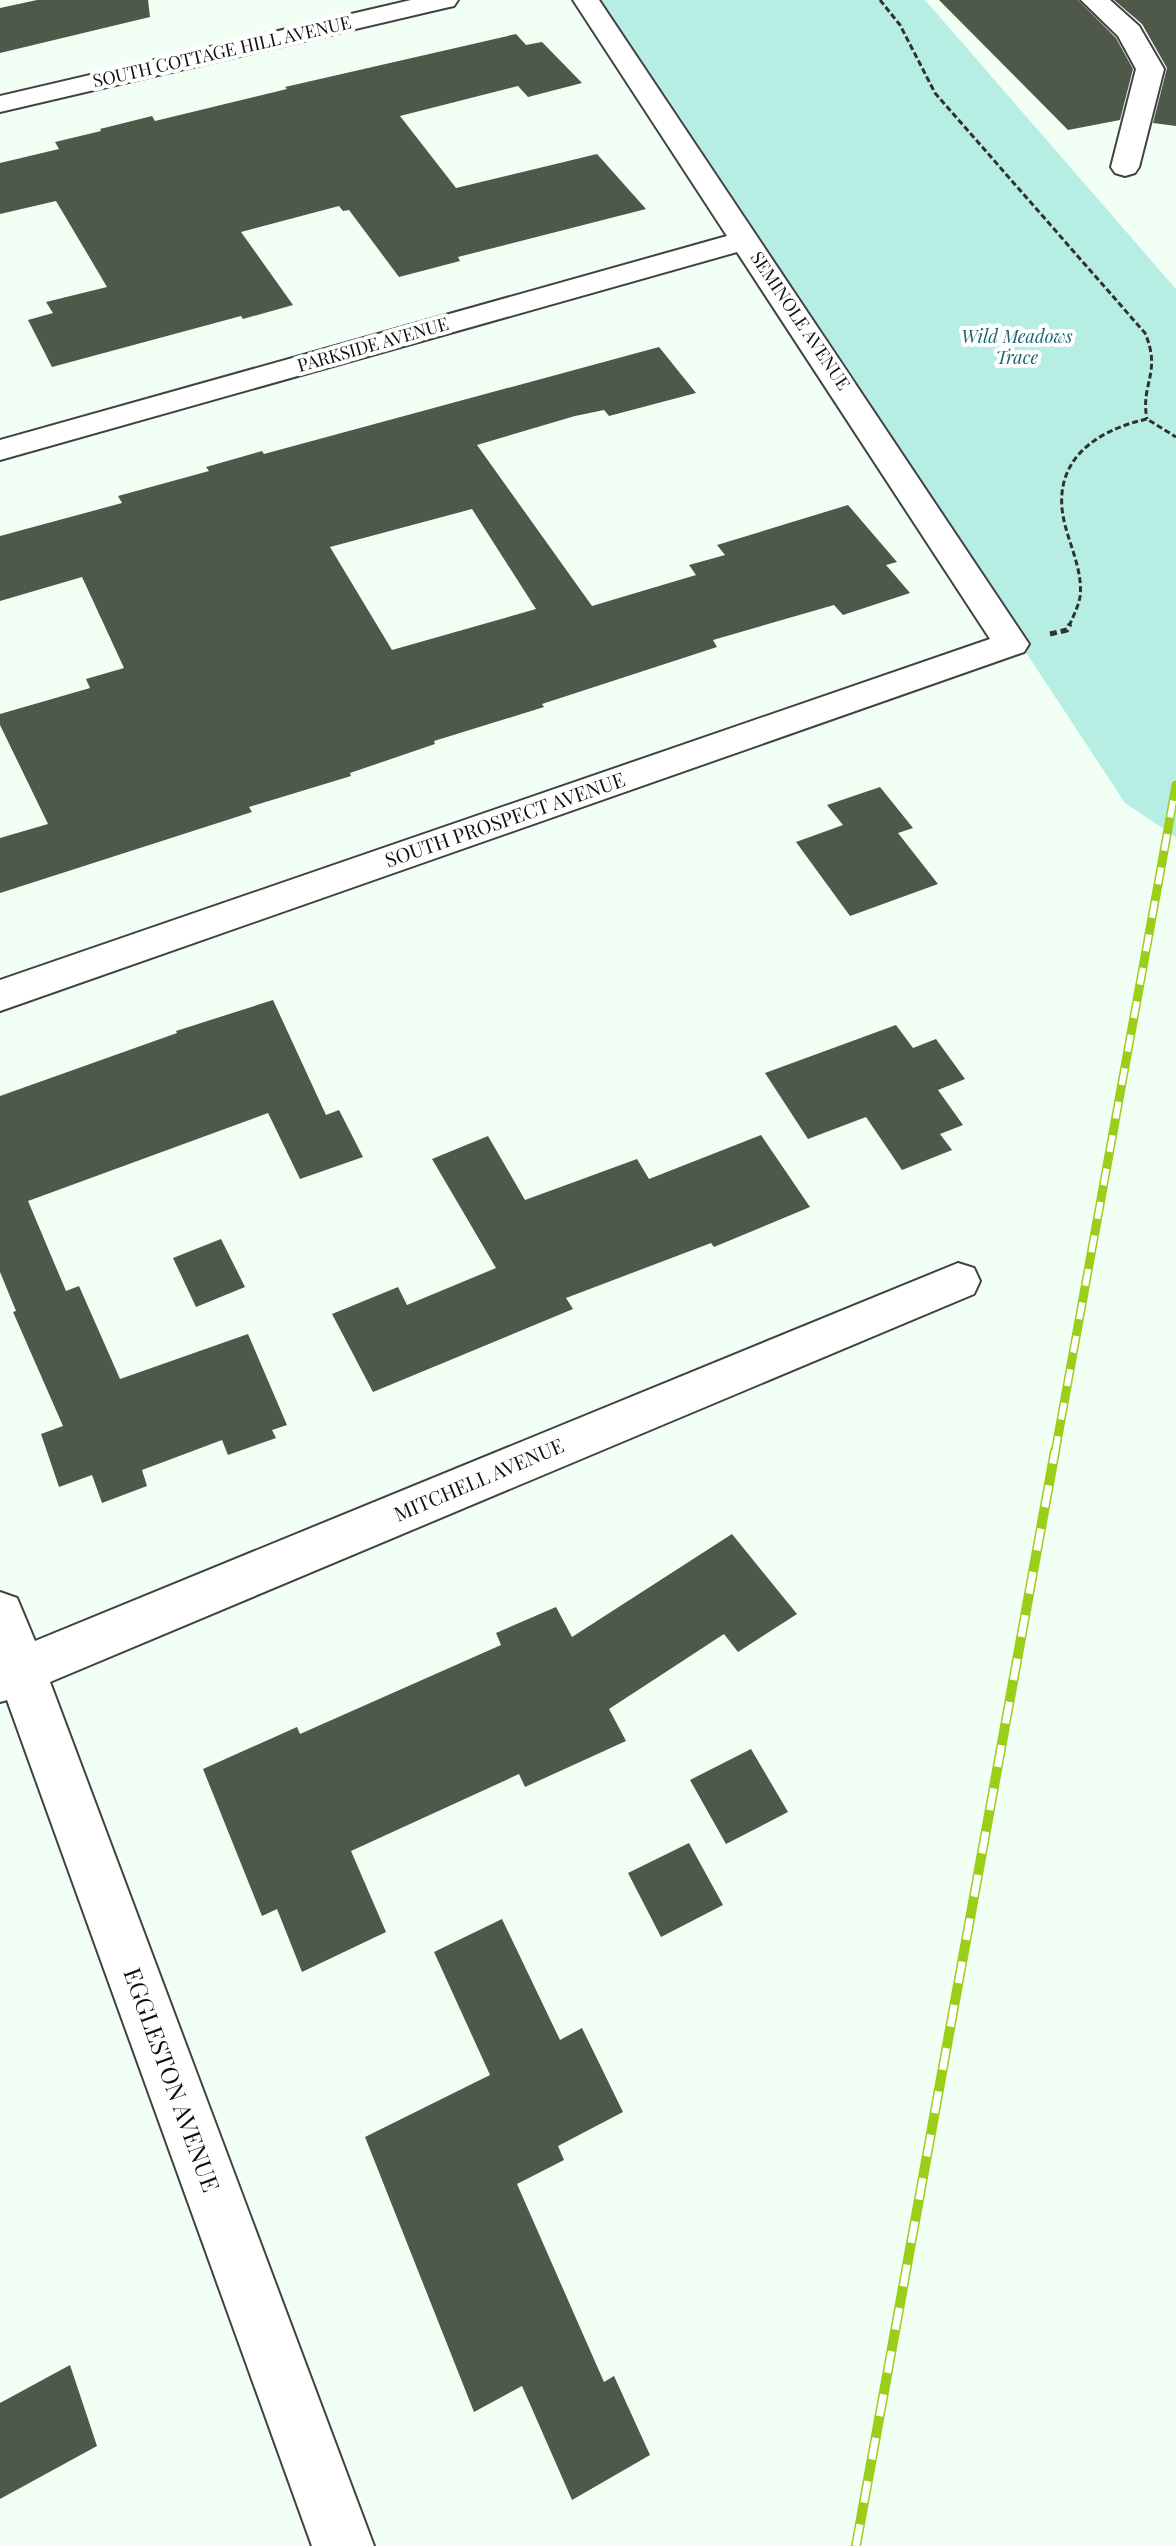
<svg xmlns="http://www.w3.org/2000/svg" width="1176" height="2546" font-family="'Playfair Display',serif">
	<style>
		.green { fill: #b7eee4 }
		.building { fill: #4f594a; fill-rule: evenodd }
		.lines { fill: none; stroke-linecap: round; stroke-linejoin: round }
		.minor-casing { stroke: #424242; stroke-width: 4 }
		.path-far1 { stroke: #313131; stroke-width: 3; stroke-dasharray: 6 3; stroke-linecap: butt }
		.path { stroke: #313131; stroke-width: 5; stroke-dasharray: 7 4; stroke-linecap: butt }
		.minor { fill: #fff; fill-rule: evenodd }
		.rail-far1-casing { stroke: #9bce19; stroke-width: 9 }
		.rail-casing { stroke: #9bce19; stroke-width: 10 }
		.rail-far1 { stroke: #fff; stroke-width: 6; stroke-dasharray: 17; stroke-linecap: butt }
		.rail { stroke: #fff; stroke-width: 7; stroke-dasharray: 22; stroke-linecap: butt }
		.labels { text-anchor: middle; stroke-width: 8; stroke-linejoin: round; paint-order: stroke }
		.far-street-label { font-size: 18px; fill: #0f0f0f; stroke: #fff }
		.far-park-label { font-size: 18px; font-style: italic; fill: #18646e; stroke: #fff }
		.street-label { font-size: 20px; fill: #0f0f0f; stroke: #fff }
		.near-street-label { font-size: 24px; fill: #0f0f0f; stroke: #fff }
	</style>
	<rect width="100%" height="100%" fill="#f2fff4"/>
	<polygon class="green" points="597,0 925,0 1176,289 1176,837 1125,803"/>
	<g class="building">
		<polygon points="37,0 148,0 150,17 0,53 0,8"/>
		<polygon points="939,0 1078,0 1116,38 1133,69 1120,120 1068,130"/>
		<polygon points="1114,0 1176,0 1176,126 1153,123 1167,68 1142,24"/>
		<polygon points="516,34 526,45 542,42 582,83 528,97 518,86 400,116 456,188 597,154 646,209 458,257 460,261 399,277 349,210 343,211 339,206 241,232 293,305 243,319 241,316 52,367 28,320 53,313 46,302 107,287 56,201 0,214 0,163 59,149 55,142 101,131 100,129 152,116 155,121 287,89 285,87"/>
		<path d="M659,347l37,46 -87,23 -5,-6 -29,6 -98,29 115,161 104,-31 -7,-10 36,-10 -8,-10 131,-40 49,57 -11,3 24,28 -67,22 -9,-10 -121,35 4,7 -175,57 2,3 -110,34 1,3 -85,29 1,3 -102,31 3,5 -252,81v-55l48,-14 -48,-99v-11l90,-26 -4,-9 38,-11 -42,-91 -82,24v-65l122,-33 -4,-7 91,-25 -3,-4 56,-16 2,3zM472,509l64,100 -144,41 -62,-103z"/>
		<polygon points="880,787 913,828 898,833 938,884 850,916 796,842 843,825 827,805"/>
		<polygon points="273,1000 326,1115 339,1110 363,1157 300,1179 268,1113 28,1201 66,1291 79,1286 120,1379 248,1334 287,1425 272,1430 276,1438 228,1455 222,1440 142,1470 147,1486 102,1503 92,1475 59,1487 41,1434 63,1426 13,1312 16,1311 0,1272 0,1096 177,1033 176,1031"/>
		<polygon points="896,1025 913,1048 936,1039 965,1079 938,1090 963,1125 940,1134 952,1150 902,1170 866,1117 808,1139 765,1073"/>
		<polygon points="761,1135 810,1207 714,1247 711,1243 566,1298 573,1309 373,1392 332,1314 398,1287 407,1305 496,1268 432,1159 488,1136 525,1200 637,1159 649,1179"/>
		<polygon points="221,1239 245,1287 196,1307 173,1258"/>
		<polygon points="732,1534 797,1614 738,1652 724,1634 609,1709 626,1741 525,1787 519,1774 351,1851 386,1932 302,1972 277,1909 262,1916 203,1769 297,1727 300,1734 501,1645 496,1633 556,1607 572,1637"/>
		<polygon points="751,1749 788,1812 726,1844 690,1780"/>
		<polygon points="689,1843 723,1905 661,1937 628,1873"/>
		<polygon points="502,1919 560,2040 582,2028 623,2112 558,2146 564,2160 517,2184 604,2382 614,2376 650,2455 572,2500 522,2386 474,2412 365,2137 490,2075 434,1952"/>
		<polygon points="70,2365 97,2446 0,2499 0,2403"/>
	</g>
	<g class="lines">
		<defs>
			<g id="minor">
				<polygon points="411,0 458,0 454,6 445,8 0,112 0,96"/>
				<polygon points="573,0 599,0 1029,644 1024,652 0,1011 0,980 990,639 737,252 0,460 0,440 727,236"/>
				<polygon points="1081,0 1110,0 1139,26 1164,69 1139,167 1135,173 1125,176 1115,173 1111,167 1136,69 1118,36"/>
				<polygon points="958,1263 974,1268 980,1281 974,1294 50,1682 374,2546 312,2546 7,1700 0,1702 0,1592 17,1598 35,1641"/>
			</g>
		</defs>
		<use href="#minor" class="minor-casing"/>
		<g class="path-far1">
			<path d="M880,0l20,25 35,68 210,240c17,40 -5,51 2,86"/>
			<path d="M1069,626c4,-9 9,-19 11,-29 3,-24 -9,-49 -15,-72 -16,-62 28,-94 82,-106l29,18"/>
		</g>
		<polyline class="path" points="1050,634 1067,630 1070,624"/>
		<use href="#minor" class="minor"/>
		<defs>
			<polyline id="rail-far1" points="1055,1453 1176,785"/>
			<polyline id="rail" points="856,2546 1055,1451"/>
		</defs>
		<use href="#rail-far1" class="rail-far1-casing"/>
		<use href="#rail" class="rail-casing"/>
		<use href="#rail-far1" class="rail-far1"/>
		<use href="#rail" class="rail"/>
	</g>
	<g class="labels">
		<g class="far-street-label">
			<text transform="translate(222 52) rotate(-13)" y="6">SOUTH COTTAGE HILL AVENUE</text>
			<text transform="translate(800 321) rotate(56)" y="6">SEMINOLE AVENUE</text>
			<text transform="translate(373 345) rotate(-16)" y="6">PARKSIDE AVENUE</text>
		</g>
		<g class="far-park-label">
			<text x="1017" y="343">Wild Meadows<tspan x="1017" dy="21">Trace</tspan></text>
		</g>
		<g class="street-label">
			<text transform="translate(505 820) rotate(-19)" y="7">SOUTH PROSPECT AVENUE</text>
			<text transform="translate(479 1480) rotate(-23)" y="7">MITCHELL AVENUE</text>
		</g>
		<g class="near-street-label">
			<text transform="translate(171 2080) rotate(70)" y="8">EGGLESTON AVENUE</text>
		</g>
	</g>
</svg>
